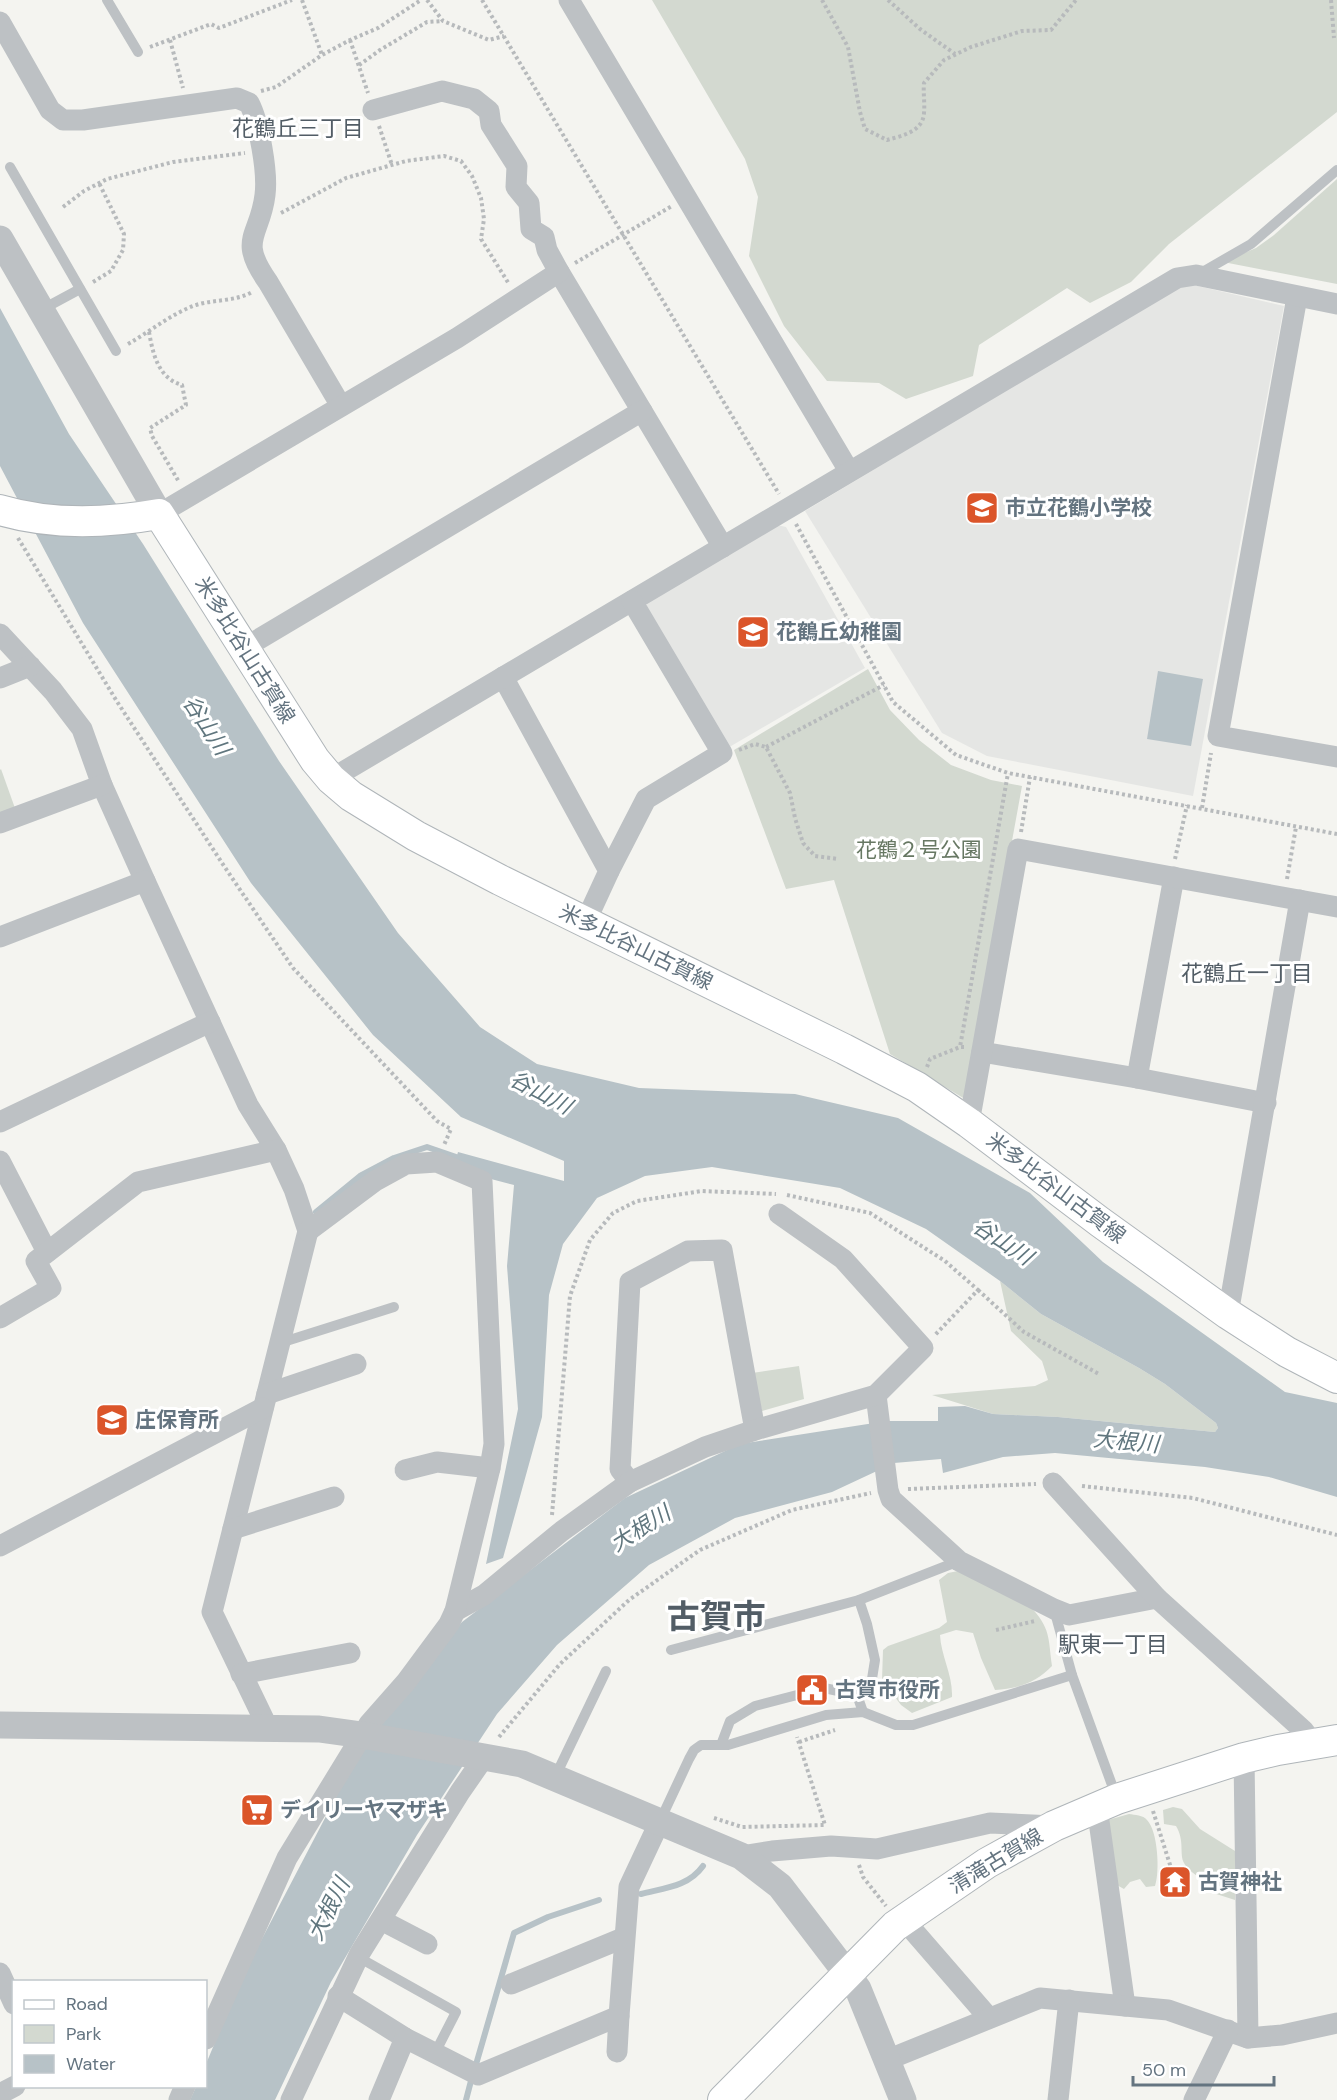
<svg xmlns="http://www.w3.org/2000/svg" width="1337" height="2100" font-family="'DM Sans','Noto Sans JP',sans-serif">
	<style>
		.built { fill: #e5e6e4 }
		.green { fill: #d3d9d0 }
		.water { fill: #b7c2c7 }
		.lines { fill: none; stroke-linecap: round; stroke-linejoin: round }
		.stream { stroke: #b7c2c7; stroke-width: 6 }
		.secondary-casing { stroke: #afb5b9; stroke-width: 32 }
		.path { stroke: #b7babc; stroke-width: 4; stroke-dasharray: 3 3; stroke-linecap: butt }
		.service { stroke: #bdc1c4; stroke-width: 10 }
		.minor { stroke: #bdc1c4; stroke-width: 21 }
		.tertiary { stroke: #bdc1c4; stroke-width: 27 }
		.secondary { stroke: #fff; stroke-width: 30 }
		.labels { text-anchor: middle; stroke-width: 6; stroke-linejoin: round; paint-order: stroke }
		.poi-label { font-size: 21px; font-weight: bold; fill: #647480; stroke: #fff; text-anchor: start }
		.street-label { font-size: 21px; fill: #647480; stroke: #fff }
		.park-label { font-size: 21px; fill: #677863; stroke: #fff }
		.neighbourhood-label { font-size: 22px; fill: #525d66; stroke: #fff }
		.water-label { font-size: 22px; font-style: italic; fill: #60767e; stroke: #fff }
		.town-label { font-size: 33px; font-weight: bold; fill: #525d66; stroke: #fff }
	</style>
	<rect width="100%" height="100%" fill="#f4f4f0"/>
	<g class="built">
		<polygon points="1185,283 1284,306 1193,796 987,756 942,733 805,511"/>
		<polygon points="777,525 786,527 865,668 726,749 647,610 647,602"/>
	</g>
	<g class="green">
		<polygon points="652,0 1337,0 1337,112 1169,244 1131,282 1090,303 1067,288 979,345 973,376 906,399 879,383 827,381 784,326 749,256 758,197 745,159"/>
		<polygon points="1337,179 1337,284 1223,262 1256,248 1274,235"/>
		<polygon points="868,669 890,710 919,740 951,765 991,780 1022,786 965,1099 890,1054 834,880 786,889 734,750"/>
		<polygon points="1,769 16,811 0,816 0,770"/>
		<polygon points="1000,1281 1041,1314 1139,1368 1165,1384 1216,1423 1218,1428 1215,1432 1058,1417 993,1414 932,1395 1035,1386 1048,1380 1042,1361 1011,1331"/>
		<polygon points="799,1366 804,1399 762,1411 752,1373"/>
		<path d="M963,1570l67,36c21,23 18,31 22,60 -15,16 -34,23 -57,24l-14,-32 -8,-25 -17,-3 -16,5c1,21 13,40 12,62l-40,16 -11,-8 -19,-25 1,-30 5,-4 51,-18 8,-6 -8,-42 9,-7z"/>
		<path d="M1173,1807l9,2 18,20 35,22v49l-25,-8c-3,-13 -19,-17 -26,-29 -5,-9 1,-22 -8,-37l-12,-2 -1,-14z"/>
		<path d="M1129,1814c6,1 14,1 18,6 11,11 13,52 8,66l-9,1 -6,-8 -10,3 -6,7 -9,-5 -7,-64z"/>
	</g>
	<g class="water">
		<polygon points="0,308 69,434 143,544 279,761 398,933 480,1027 537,1064 639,1088 795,1094 898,1118 1030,1193 1103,1262 1285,1392 1337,1403 1337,1497 1269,1477 1205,1467 1055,1453 1003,1457 943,1473 941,1459 894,1463 832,1492 735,1518 649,1565 557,1645 497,1714 417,1835 331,1982 275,2100 190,2100 196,2087 206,2086 206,2064 243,1975 347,1776 383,1718 462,1622 625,1498 740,1444 887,1421 938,1421 938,1407 965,1406 993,1414 1058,1417 1215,1432 1218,1428 1216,1423 1165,1384 1139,1368 1041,1314 1000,1281 926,1229 840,1188 712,1167 645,1176 597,1198 563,1244 549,1295 542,1417 503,1558 486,1564 518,1409 507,1266 514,1185 453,1169 458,1152 564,1181 564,1161 461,1117 373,1035 251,883 83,623 0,466"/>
		<polygon points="1158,671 1203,679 1191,746 1147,739"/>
	</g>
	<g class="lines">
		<g class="stream">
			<polyline points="316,1212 360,1176 394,1158 427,1147 462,1159"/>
			<path d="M641,1894c23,-6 47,-7 62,-28"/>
			<polyline points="475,2068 514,1933 548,1917 599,1900"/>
			<polyline points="466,2100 472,2077"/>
		</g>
		<defs>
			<g id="secondary">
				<path d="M0,510c50,15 108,13 159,4l156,246 16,19 20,17 65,40 84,44 344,169 73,38 52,36 131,99 128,92 59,38 50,26"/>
				<polyline points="723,2100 895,1926 987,1863 1054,1826 1117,1799 1244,1758 1278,1750 1337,1740"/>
			</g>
		</defs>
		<use href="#secondary" class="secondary-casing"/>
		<g class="path">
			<polyline points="302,0 322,55"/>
			<polyline points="427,0 443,21 489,40 504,36"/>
			<polyline points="482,0 779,494"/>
			<path d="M822,0l26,47 12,65 5,17 22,11c14,-4 36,-8 37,-27 1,-10 -1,-20 0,-30l20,-23 27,-13 51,-16 29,-1 25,-30"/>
			<polyline points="888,0 920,29 955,54"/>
			<polyline points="1331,0 1334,38"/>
			<polyline points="170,40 183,88"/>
			<polyline points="350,40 368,93"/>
			<polyline points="150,47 211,24 219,28 292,0"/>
			<polyline points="359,65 380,50 427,22 443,21"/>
			<polyline points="261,91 276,87 322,55 350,40 378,28 421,0"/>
			<polyline points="379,126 392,165"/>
			<polyline points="63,207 84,191 107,179 173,162 245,153"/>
			<polyline points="281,213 346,178 406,161 444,156 461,161 472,176 481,198 484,219 481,239 509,284"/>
			<polyline points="575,263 672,206"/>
			<polyline points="93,282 111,271 123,250 124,234 99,183"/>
			<path d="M149,332c4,22 9,46 33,53l4,20 -36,23 2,8 27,46"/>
			<path d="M128,344c21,-12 42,-29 65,-38 19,-7 42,-4 59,-14"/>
			<polyline points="796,524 893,702 956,755 1008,773 1337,834"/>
			<polyline points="18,538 116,700 224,866 293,968 437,1121 451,1129 444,1145"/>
			<polyline points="766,747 884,685"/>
			<polyline points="739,750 755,744 766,747 790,793 795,818 803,843 815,856 838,859"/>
			<polyline points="1202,808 1211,753"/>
			<polyline points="1021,832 1030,777"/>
			<polyline points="1175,859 1187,805"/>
			<polyline points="1287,879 1296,827"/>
			<polyline points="964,1047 960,1047 1008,773"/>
			<polyline points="927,1067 930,1059 960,1047"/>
			<polyline points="787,1195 870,1213 945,1261 978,1290 935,1335"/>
			<polyline points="978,1290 1024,1332 1099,1374"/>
			<polyline points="1082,1486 1193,1498 1337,1535"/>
			<polyline points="908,1489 1036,1484"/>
			<polyline points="552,1515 570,1296 590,1240 613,1213 637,1201 702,1191 776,1194"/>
			<polyline points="996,1630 1035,1621"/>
			<polyline points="499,1737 560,1664 629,1600 700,1550 792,1510 871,1493"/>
			<polyline points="799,1742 835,1730"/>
			<polyline points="1153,1811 1172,1871"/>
			<polyline points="714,1818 742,1827 825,1825 797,1737"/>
			<polyline points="859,1865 863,1877 886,1906"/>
		</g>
		<g class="service">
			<polyline points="107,0 138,52"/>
			<polyline points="10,167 116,351"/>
			<polyline points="1199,274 1251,244 1337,170"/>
			<polyline points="41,310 80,289"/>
			<polyline points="280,1343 394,1307"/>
			<polyline points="1054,1609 1072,1675 1116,1796"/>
			<polyline points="671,1650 859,1600 959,1561"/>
			<polyline points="857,1695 871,1685 875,1660 867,1624 859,1600"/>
			<polyline points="721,1745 730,1721 755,1706 824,1688 857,1695 863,1712"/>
			<polyline points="555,1777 606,1671"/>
			<polyline points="660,1821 689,1759 694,1750 701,1745 728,1745 826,1715 863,1712 896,1725 913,1725 1072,1675"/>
			<polyline points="358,1957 456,2012 435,2053"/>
		</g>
		<g class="minor">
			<polyline points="569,0 849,471"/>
			<path d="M0,22l50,88 13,10h20l154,-22 12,5c10,19 19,69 16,92 -5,42 -28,43 3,87l73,124"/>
			<polyline points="373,110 442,91 474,99 489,111 491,125 517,166 516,187 529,203 531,229 544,237 547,250 559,272 723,547"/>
			<polyline points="1297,297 1218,736 1337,757"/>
			<polyline points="159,514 457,338 559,272"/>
			<polyline points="0,634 53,691 82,729 102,785 145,881 248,1105 276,1150 294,1189 308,1231 212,1612 268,1728"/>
			<polyline points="244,648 642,411"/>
			<polyline points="503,677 609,871 585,923"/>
			<polyline points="0,678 30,666"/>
			<polyline points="331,779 1177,278 1196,275 1337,304"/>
			<polyline points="0,823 102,785"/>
			<polyline points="609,871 646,799 722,753 632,601"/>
			<polyline points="0,937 145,881"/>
			<polyline points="982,1052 1137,1078 1266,1103"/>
			<polyline points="1137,1078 1174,877"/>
			<polyline points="0,1122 210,1022"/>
			<polyline points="969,1123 1018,849 1337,907"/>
			<polyline points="0,1161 47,1252"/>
			<polyline points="1228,1314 1300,900"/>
			<polyline points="0,1318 51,1288 36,1261 138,1182 276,1150"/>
			<polyline points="267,1394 356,1364"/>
			<polyline points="876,1395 888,1490 891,1499 959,1561 1054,1609 1069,1615 1157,1598"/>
			<polyline points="405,1470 437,1462 490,1468"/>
			<polyline points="630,1482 620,1469 630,1282 688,1251 722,1250 755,1430"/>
			<polyline points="1053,1483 1157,1598 1303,1730 1313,1743"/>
			<polyline points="233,1529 334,1497"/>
			<polyline points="0,1546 263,1408"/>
			<polyline points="455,1611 484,1595 562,1531 630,1482 705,1447 755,1430 876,1395 923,1348 843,1259 779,1214"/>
			<polyline points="241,1674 350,1653"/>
			<polyline points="1244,1758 1248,2038"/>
			<polyline points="1097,1807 1125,2006"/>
			<polyline points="741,1856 772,1851 831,1846 877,1849 990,1823 1054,1826"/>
			<polyline points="381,1920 427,1944"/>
			<polyline points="904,1920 989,2018"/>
			<polyline points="0,1973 14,2004"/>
			<polyline points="511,1984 623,1938"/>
			<polyline points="338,1996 405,2038 478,2075 619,2016 629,1887 660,1821"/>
			<polyline points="206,2039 287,1858 369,1724 406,1682 449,1624 455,1611 490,1468 494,1444 482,1181 437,1162 406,1164 375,1181 308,1231"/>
			<polyline points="617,2052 619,2016"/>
			<polyline points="887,2060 1040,1998 1168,2010 1248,2038 1282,2035 1337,2023"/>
			<polyline points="0,2094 15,2086"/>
			<polyline points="179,2100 185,2086"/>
			<polyline points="291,2100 360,1953 460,1792 485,1756"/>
			<polyline points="379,2100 405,2038"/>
			<polyline points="1058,2100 1069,2000"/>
			<polyline points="1194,2100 1228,2030"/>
		</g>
		<g class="tertiary">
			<polyline points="0,239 159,514"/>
			<polyline points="0,1725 319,1729 362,1735 522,1764 741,1856 780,1886 848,1975 858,1989 903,2100"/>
		</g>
		<use href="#secondary" class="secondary"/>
	</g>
	<defs>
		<symbol id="school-square" viewBox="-11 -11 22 22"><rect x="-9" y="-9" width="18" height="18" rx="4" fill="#db552a" stroke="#fff"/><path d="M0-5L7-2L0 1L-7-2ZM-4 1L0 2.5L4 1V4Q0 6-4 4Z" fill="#fff"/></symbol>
		<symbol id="civic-square" viewBox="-11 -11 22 22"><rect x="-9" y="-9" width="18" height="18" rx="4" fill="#db552a" stroke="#fff"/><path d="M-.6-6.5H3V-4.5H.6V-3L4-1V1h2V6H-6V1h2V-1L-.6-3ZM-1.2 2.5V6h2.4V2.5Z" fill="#fff"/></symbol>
		<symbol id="supermarket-square" viewBox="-11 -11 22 22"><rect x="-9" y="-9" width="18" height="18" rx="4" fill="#db552a" stroke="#fff"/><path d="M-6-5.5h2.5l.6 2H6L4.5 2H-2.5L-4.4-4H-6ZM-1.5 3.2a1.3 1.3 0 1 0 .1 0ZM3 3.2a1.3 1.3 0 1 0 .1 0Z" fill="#fff"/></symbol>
		<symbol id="temple-square" viewBox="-11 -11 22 22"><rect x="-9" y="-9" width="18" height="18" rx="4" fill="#db552a" stroke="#fff"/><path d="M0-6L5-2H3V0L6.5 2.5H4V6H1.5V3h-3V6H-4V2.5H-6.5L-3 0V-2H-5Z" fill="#fff"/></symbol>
	</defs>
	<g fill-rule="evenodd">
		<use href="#school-square" x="963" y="489" width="38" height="38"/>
		<use href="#school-square" x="734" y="613" width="38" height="38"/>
		<use href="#school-square" x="93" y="1401" width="38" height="38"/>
		<use href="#civic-square" x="793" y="1671" width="38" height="38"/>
		<use href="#supermarket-square" x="238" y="1791" width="38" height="38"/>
		<use href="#temple-square" x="1156" y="1863" width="38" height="38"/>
	</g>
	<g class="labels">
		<g class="poi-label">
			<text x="1005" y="515">市立花鶴小学校</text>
			<text x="776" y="639">花鶴丘幼稚園</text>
			<text x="135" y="1427">庄保育所</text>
			<text x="835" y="1697">古賀市役所</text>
			<text x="280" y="1817">デイリーヤマザキ</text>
			<text x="1198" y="1889">古賀神社</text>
		</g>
		<g class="street-label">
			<text transform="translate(245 650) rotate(58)" y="7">米多比谷山古賀線</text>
			<text transform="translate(636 947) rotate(26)" y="7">米多比谷山古賀線</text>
			<text transform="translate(1056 1188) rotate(37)" y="7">米多比谷山古賀線</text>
			<text transform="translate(996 1861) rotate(-31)" y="7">清滝古賀線</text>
		</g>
		<g class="park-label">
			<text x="919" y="857">花鶴２号公園</text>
		</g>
		<g class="neighbourhood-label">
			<text x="298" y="136">花鶴丘三丁目</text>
			<text x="1247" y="981">花鶴丘一丁目</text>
			<text x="1113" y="1652">駅東一丁目</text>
		</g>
		<g class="water-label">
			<text transform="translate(207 725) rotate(57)" y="8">谷山川</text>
			<text transform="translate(541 1092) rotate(28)" y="8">谷山川</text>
			<text transform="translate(1003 1241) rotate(33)" y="8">谷山川</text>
			<text transform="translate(1126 1441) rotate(5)" y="8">大根川</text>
			<text transform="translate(640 1528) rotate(-32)" y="8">大根川</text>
			<text transform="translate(328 1909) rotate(-63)" y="8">大根川</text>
		</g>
		<g class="town-label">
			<text x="716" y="1628">古賀市</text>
		</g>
	</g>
	<rect x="12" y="1980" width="195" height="108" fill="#ffffff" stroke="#c1c7cc" stroke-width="1.5"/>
	<rect x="24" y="2000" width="30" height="9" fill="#ffffff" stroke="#c1c7cc" stroke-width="1.5"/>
	<text x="66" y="2010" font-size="18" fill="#647480">Road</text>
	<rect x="24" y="2025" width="30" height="18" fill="#d3d9d0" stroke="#c1c7cc" stroke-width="1.5"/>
	<text x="66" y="2040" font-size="18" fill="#647480">Park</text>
	<rect x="24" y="2055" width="30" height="18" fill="#b7c2c7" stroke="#c1c7cc" stroke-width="1.5"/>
	<text x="66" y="2070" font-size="18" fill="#647480">Water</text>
	<path d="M1133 2076v9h141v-9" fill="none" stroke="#647480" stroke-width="3"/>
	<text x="1142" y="2076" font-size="18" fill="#647480" stroke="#ffffff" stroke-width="4.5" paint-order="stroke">50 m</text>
</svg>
